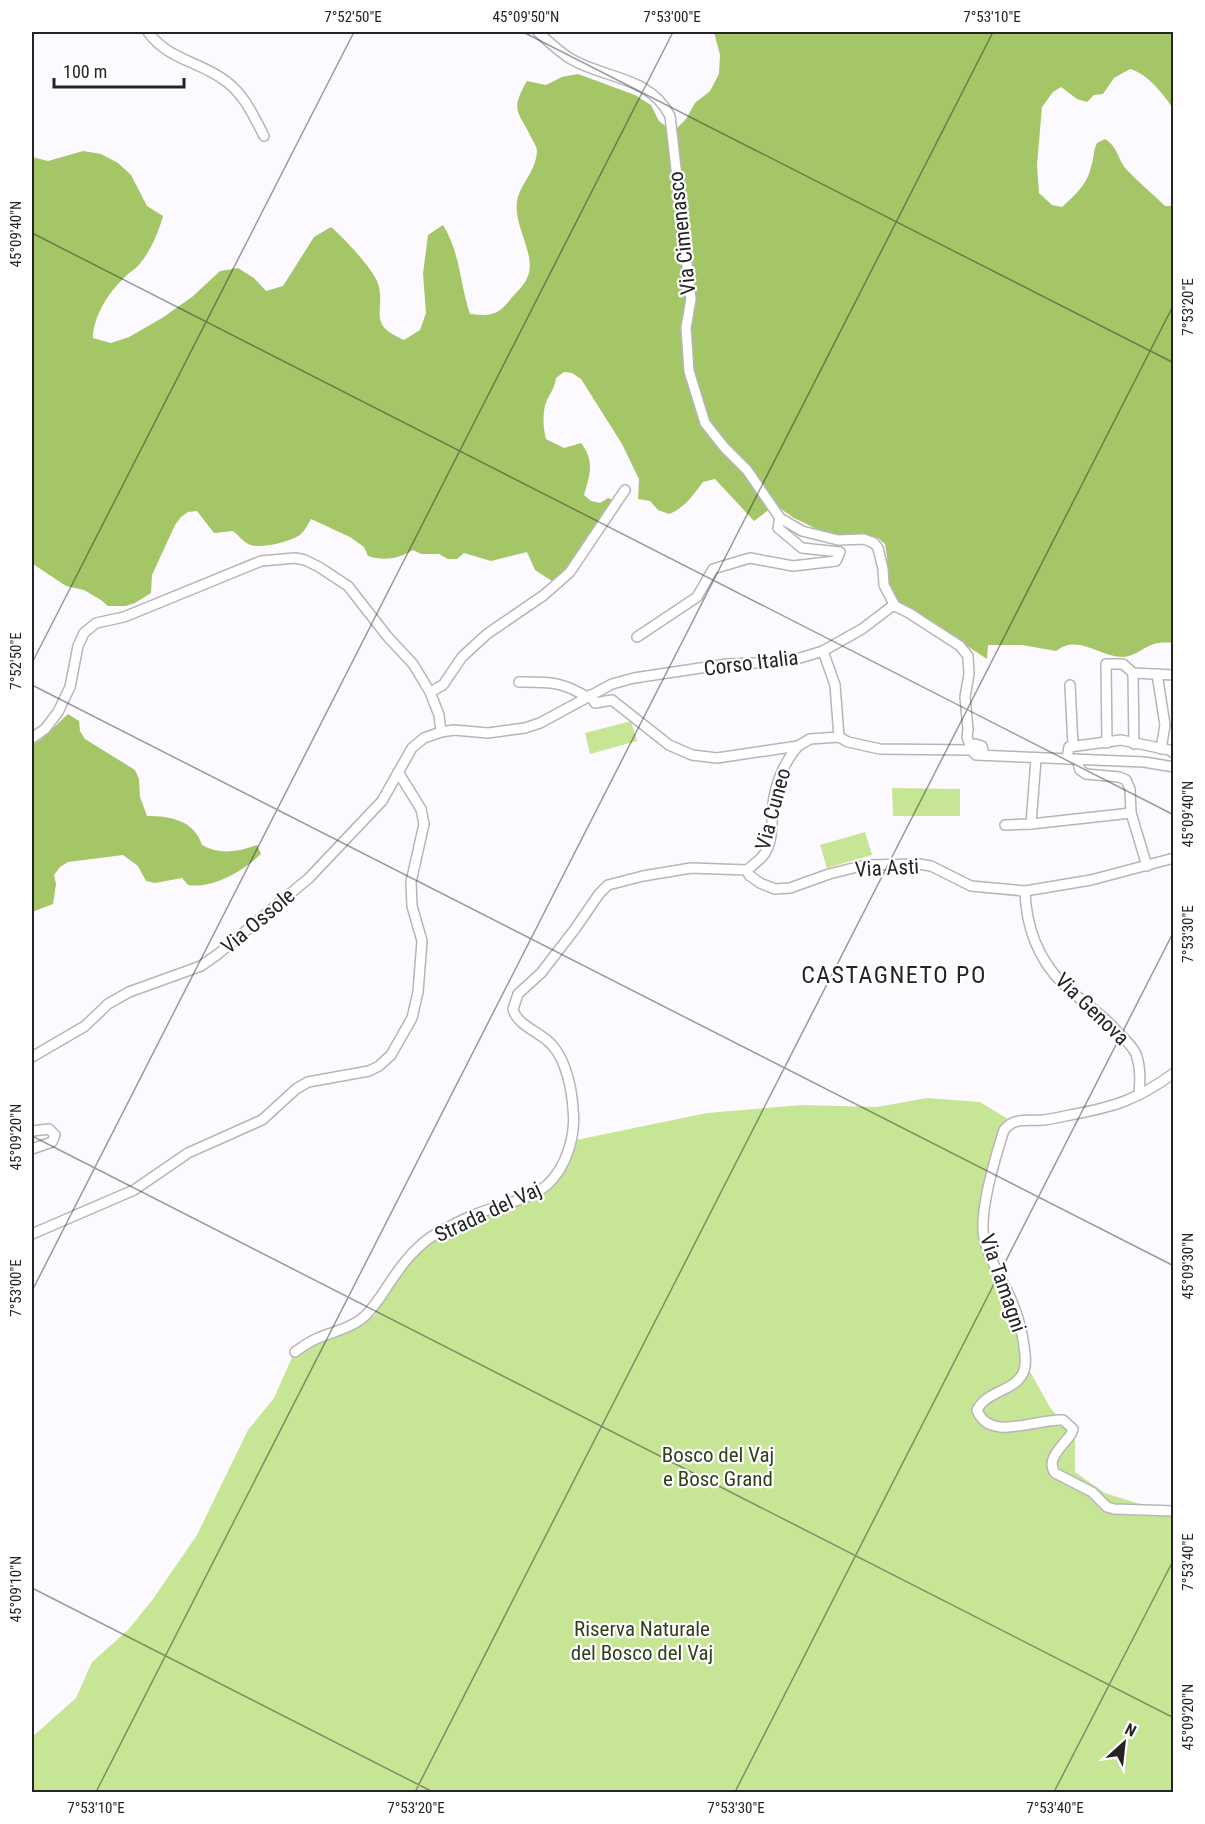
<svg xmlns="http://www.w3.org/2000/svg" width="1205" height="1824" font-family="'Roboto Condensed',sans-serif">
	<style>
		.green { fill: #c7e695 }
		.forest { fill: #a4c667 }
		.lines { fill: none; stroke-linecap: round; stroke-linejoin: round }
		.minor-casing { stroke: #b7b5ba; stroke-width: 12 }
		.minor { stroke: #fff; stroke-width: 9 }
		.ticks { fill: none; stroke: #242426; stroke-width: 1.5; stroke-opacity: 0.45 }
		.labels { text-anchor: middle; stroke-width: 4.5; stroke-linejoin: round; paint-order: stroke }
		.street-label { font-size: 21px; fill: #242426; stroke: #fff }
		.park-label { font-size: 21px; fill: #313f18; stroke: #fff }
		.quarter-label { font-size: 24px; letter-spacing: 1.5px; fill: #242426; stroke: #fff }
		.neatline { fill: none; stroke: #242426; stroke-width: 2 }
		.ticks-label { font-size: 15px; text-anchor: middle; fill: #242426 }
	</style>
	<rect width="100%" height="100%" fill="#fcfaff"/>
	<g class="green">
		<polygon points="631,721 637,741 590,754 585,733"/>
		<polygon points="892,788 960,789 960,816 893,816"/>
		<polygon points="865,832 872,855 827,868 820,845"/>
		<polygon points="927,1098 980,1102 1013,1122 999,1161 989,1201 989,1243 1001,1277 1022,1313 1028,1368 1051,1409 1075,1434 1075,1472 1105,1493 1143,1505 1173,1507 1173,1792 32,1792 32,1737 76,1698 92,1662 128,1630 153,1599 197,1535 248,1430 274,1398 293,1355 375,1315 394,1282 431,1239 478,1216 552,1188 566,1166 576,1140 707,1113 802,1105 877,1107"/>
	</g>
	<g class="forest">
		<path d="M714,32h459v76c-11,-15 -25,-34 -43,-39l-16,9 -11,16 -9,1 -7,7 -10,-3 -16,-12 -8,5 -11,15 -5,58 2,28 13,12 10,2c13,-12 25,-22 29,-40 3,-8 2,-16 6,-24l8,-4c14,9 12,20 22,31 12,13 25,23 38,36h8v436c-5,1 -9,0 -14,1 -12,1 -23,13 -35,14 -24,1 -45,-24 -68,-6l-34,-6h-34l-1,14 -90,-59 -9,-16 -1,-27 -2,-13 -7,-6 -14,-4h-37l-33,-16 -19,-13 -21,16 -39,-42 -12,3c-11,14 -17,25 -34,32l-11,-4 -8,-9 -12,-2 1,-20 -17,-35 -41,-65 -9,-6 -8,-1 -8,6c-1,9 -5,14 -9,22 -5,10 -4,29 -1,39l18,9 17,-5c14,18 9,32 3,52l7,6 9,2 8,-5 5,2 -36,58 -25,23 -17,-11 -8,-18 -36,9 -27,-8 -7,6h-9l-9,-5h-18l-8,-4c-14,9 -30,11 -45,6l-4,-9 -14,-10 -39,-18c-3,5 -6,12 -11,16 -11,7 -41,15 -52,9 -5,-3 -10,-9 -15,-13l-19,2 -17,-22 -9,1 -7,5 -6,8 -23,50 -1,18 -16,10 -9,3h-18l-7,-6 -17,-10 -18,-4 -33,-22 -1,-2v-405l16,4 35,-10 18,3 17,9 13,12 16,31 16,10c-5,18 -13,36 -25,50 -4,4 -10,7 -14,12 -16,15 -31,39 -31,60l18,5 18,-6 33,-19 30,-21 28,-26 18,-3 16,10 12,13 17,-5 31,-49 17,-10c12,10 40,40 46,54 11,28 -13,42 27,59l16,-10 6,-17 -3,-39 5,-39 15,-10c17,27 17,59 27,89 20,2 27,2 40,-14 5,-7 14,-14 17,-22 11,-21 -14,-52 -10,-76 2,-17 19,-30 20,-51 0,-4 -3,-8 -5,-12 -13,-28 -23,-27 -5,-58l19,4 16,-8 16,-3 57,21 16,10 8,16 14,11 13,-13 9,-16 15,-12 9,-17 1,-19z"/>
		<path d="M68,714l11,7 1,10 5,8 50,31 4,9 1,18 7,19c23,0 47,4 55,29 18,10 36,7 55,0l4,9c-18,17 -48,35 -73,31l-6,-7 -27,5 -9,-2 -8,-15 -15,-11 -55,7 -8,5 -6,8 2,9 -3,20 -21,8v-166c4,-5 8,-5 12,-9 9,-8 15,-15 24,-23z"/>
	</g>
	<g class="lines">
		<defs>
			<g id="minor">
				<path d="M148,32c21,29 53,29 79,50 18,14 26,33 37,54"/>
				<path d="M538,32c10,9 21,20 33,27 34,20 79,17 99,57l21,183 -5,29 3,43 16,52 19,24 23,23 33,48 22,13 36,9 26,-1 10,4 4,5 5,21 1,16 11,21"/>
				<polyline points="637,637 697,597 713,569 750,558 793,566 836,561 840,552 802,548 778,528 780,518"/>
				<polyline points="823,651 835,685 839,737"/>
				<polyline points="1133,673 1134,744"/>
				<polyline points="1157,674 1165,725 1161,749"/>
				<path d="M519,682c30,0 42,-1 68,15"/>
				<polyline points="1070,685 1073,746"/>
				<polyline points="430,692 443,685 462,657 487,634 544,595 570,572 625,490"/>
				<polyline points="590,695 595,703 612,700 669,745 692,755 717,758 798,746 810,739 839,737 848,742 880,749 971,750"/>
				<polyline points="32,738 45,729 58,712 70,687 78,646 84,633 96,623 124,617 261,561 295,558 305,560 319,567 348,586 387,636 413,664 430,692 439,715 441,732"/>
				<polyline points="1107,743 1106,664 1123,664 1133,673 1174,675"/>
				<polyline points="979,755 983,750 982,746 975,744 971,750 976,755 1144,762 1174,767"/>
				<polyline points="1067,759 1069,747 1121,740 1169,750 1174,753"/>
				<polyline points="1077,759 1080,770 1086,774 1119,777 1126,780 1130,789 1131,813 1147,866"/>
				<polyline points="1031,824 1036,759"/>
				<polyline points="1005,825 1031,824 1131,813"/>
				<polyline points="747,870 749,875 760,883 775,889 790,888 829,874 865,865 919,864 931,866 971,886 1025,891 1091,880 1174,858"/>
				<path d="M747,870c5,-4 10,-8 15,-13 14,-16 8,-40 12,-60 4,-20 11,-36 24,-51"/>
				<path d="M1025,891c1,35 12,66 37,92 17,17 37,28 53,46 6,7 17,16 21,25 5,14 4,27 3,41"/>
				<polyline points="32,1057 85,1026 108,1004 129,992 201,966 218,954 309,878 382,801 412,748 424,738 441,732 454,730 488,733 525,728 540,723 612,684 634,678 727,664 783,662 800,658 823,651 862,629 891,607 895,606 909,613 960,646 968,656 969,674 965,697 968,729 967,737 971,748"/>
				<path d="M1174,1073c-37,27 -60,34 -104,42 -9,2 -18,4 -27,5 -15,1 -29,-3 -39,10 -8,25 -22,73 -21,99 0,20 19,50 27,68 7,16 12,32 14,49 1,8 3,19 -1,27 -9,19 -36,17 -46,37 12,33 60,8 86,10l10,9 -2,5c-8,12 -26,25 -16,39l37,19 15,15 7,2 60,2"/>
				<polyline points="32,1131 49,1129 55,1135 52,1142 32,1149"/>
				<polyline points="32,1234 134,1190 188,1153 262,1120 296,1089 308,1082 369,1071 379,1066 391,1055 412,1018 418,992 422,941 412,906 411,882 424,824 421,809 398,772"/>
				<path d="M295,1352c7,-5 15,-11 23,-14 14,-6 30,-9 42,-18 9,-6 15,-16 21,-24 14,-21 28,-44 50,-59 12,-8 27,-15 40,-21 23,-10 57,-15 76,-31 20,-18 29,-51 26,-76 -1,-19 -7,-49 -21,-64 -11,-13 -35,-19 -39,-36l5,-15 23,-21 34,-44 24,-35 9,-9 35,-9 48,-8 56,2"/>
			</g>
		</defs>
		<use href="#minor" class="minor-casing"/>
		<use href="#minor" class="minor"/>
	</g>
	<path class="ticks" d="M523,32l651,331M32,36l2,-4M32,233l1142,582M32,663l322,-631M32,685l1142,581M32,1136l1142,582M32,1291l641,-1259M32,1588l401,204M96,1792l897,-1760M415,1792l759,-1488M735,1792l439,-861M1054,1792l120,-233"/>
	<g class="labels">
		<g class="street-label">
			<text transform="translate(682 233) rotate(-96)" y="7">Via Cimenasco</text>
			<text transform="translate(751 663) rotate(-7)" y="7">Corso Italia</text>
			<text transform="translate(773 809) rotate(-75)" y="7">Via Cuneo</text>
			<text transform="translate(887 868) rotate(-3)" y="7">Via Asti</text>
			<text transform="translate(258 921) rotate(-40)" y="7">Via Ossole</text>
			<text transform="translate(1092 1009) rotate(44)" y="7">Via Genova</text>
			<text transform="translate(488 1212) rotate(-25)" y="7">Strada del Vaj</text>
			<text transform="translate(1003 1283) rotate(71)" y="7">Via Tamagni</text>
		</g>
		<g class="park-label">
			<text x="718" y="1462">Bosco del Vaj<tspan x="718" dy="24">e Bosc Grand</tspan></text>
			<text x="642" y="1636">Riserva Naturale<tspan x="642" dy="24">del Bosco del Vaj</tspan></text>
		</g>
		<g class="quarter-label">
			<text x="894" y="983">CASTAGNETO PO</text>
		</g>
	</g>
	<rect width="1205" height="1824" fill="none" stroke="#ffffff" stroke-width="66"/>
	<g transform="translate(1124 1743) rotate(27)" stroke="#ffffff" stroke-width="4.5" paint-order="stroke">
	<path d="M0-4.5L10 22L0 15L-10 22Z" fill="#242426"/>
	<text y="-9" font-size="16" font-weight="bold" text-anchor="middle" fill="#242426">N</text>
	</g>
	<path d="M54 78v9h130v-9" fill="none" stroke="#242426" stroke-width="3"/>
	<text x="63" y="78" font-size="18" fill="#242426" stroke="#ffffff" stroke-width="4.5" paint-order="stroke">100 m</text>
	<rect x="33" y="33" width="1139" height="1758" class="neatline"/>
	<g class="ticks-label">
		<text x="353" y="22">7°52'50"E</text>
		<text x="526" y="22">45°09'50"N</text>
		<text x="672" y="22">7°53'00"E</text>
		<text x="992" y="22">7°53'10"E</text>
		<text transform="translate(16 234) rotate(-90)" y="5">45°09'40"N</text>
		<text transform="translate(1188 307) rotate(-90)" y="5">7°53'20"E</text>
		<text transform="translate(16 661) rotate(-90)" y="5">7°52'50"E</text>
		<text transform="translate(1188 814) rotate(-90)" y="5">45°09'40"N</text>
		<text transform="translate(1188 934) rotate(-90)" y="5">7°53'30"E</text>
		<text transform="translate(16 1137) rotate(-90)" y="5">45°09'20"N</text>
		<text transform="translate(1188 1266) rotate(-90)" y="5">45°09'30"N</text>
		<text transform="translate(16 1288) rotate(-90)" y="5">7°53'00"E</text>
		<text transform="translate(1188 1562) rotate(-90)" y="5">7°53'40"E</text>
		<text transform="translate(16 1589) rotate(-90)" y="5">45°09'10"N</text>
		<text transform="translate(1188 1717) rotate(-90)" y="5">45°09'20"N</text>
		<text x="96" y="1813">7°53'10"E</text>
		<text x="416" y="1813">7°53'20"E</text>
		<text x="736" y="1813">7°53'30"E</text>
		<text x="1055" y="1813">7°53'40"E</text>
	</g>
</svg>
